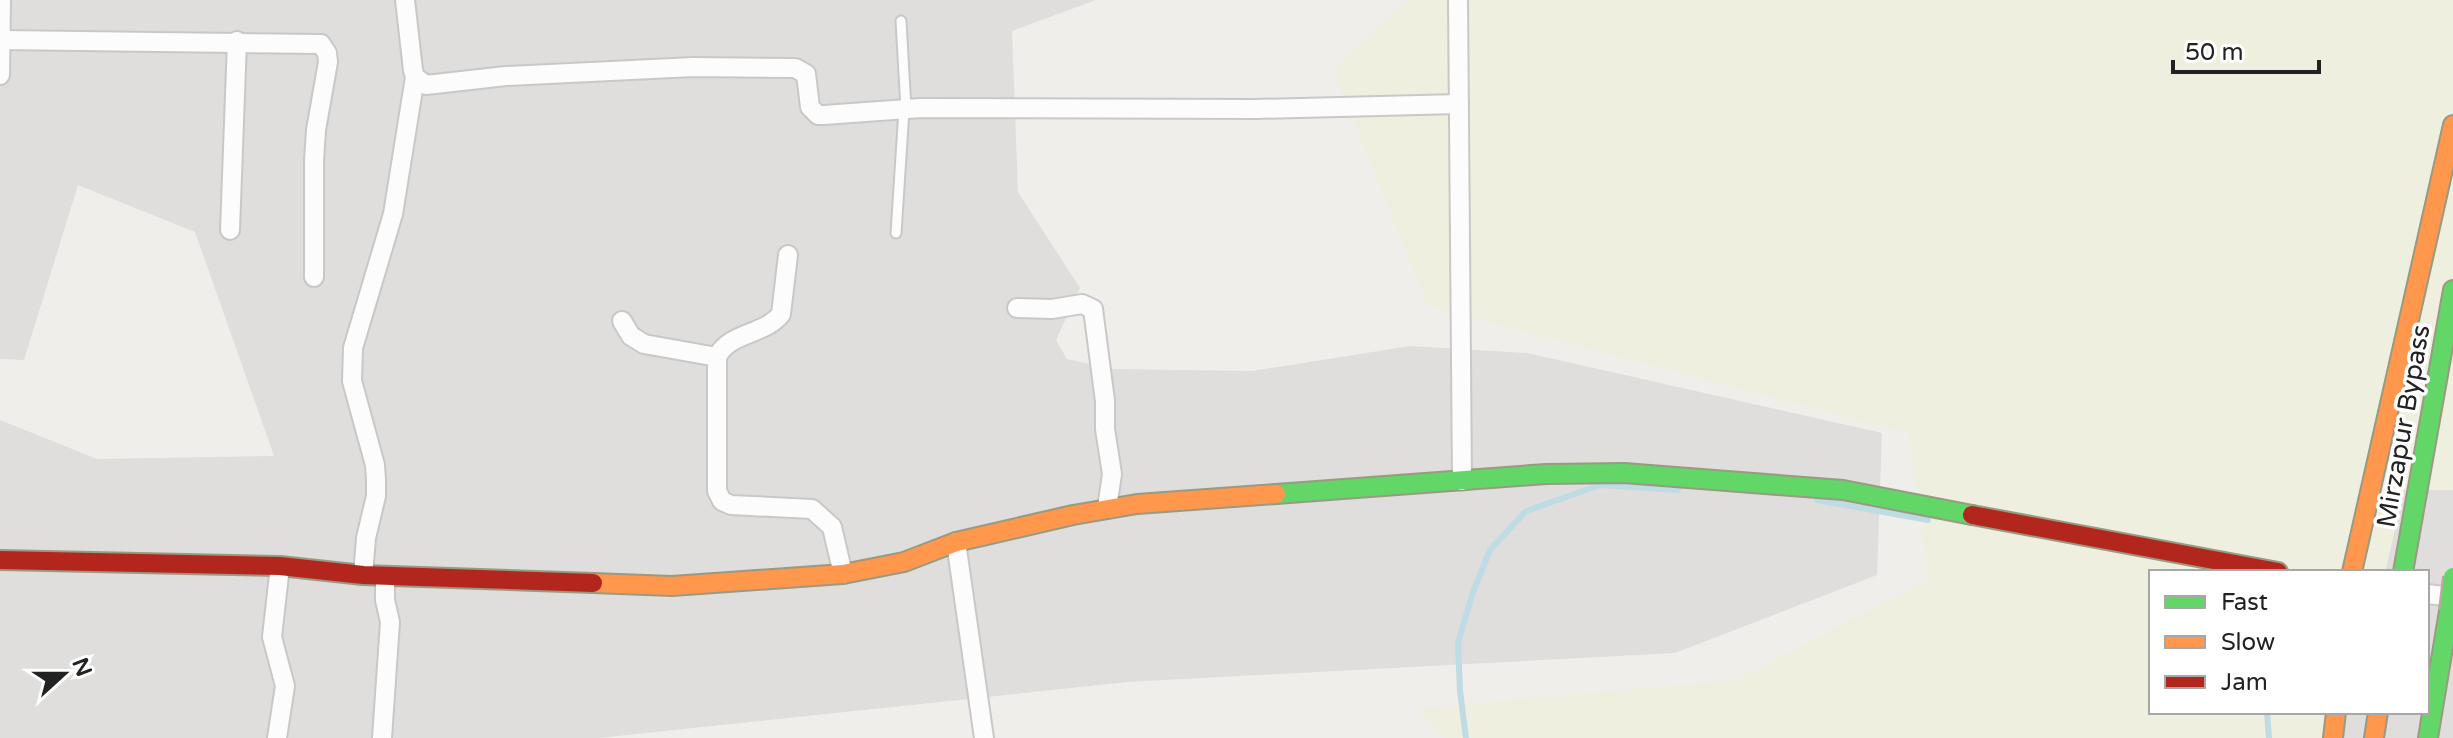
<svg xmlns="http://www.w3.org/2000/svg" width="2453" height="738" font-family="'Varela Round',sans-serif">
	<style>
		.residential { fill: #dfdedc }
		.farmland { fill: #efefdf }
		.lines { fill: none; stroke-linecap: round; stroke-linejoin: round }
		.stream { stroke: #bfdbe3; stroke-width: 6 }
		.lane-casing { stroke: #c9c8c7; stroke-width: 13 }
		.street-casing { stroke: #c9c8c7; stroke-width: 22 }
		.fast-casing { stroke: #999a82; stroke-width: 22 }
		.slow-casing { stroke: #999a82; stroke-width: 22 }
		.jam-casing { stroke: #999a82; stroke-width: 22 }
		.lane { stroke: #fdfcfc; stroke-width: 9 }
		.street { stroke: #fdfcfc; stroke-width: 18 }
		.fast { stroke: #63d668; stroke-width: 18 }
		.slow { stroke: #ff974d; stroke-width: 18 }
		.jam { stroke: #b3261e; stroke-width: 18 }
		.fast-bridge-casing { stroke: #c5a2ac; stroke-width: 22; stroke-linecap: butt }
		.fast-bridge { stroke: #63d668; stroke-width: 18 }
		.labels { text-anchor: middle; stroke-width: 7; stroke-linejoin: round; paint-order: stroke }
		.street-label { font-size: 26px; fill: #222; stroke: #fff }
	</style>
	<rect width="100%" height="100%" fill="#f0eeeb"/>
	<g class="residential">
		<polygon points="0,0 1096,0 1012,31 1018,192 1080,288 1056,340 1067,359 1113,369 1252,371 1410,346 1527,353 1882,433 1877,575 1675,653 1128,682 599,738 0,738 0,420 97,459 274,456 195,232 78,185 24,360 0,359"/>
		<polygon points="2404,489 2453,490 2453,738 2341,738 2348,712 2427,712 2427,572 2385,572"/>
	</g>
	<polygon class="farmland" points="1408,0 2453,0 2453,490 2404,490 2385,572 2151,572 2151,712 2348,712 2341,738 1442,738 1417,708 1736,680 1929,579 1908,433 1428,306 1333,70"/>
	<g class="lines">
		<g class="stream">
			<polyline points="1817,500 1928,520"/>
			<polyline points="2267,712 2269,738"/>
			<polyline points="1466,738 1460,691 1458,643 1473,592 1490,550 1526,511 1600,485 1678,490"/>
		</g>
		<defs>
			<g id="lane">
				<polyline points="901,21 906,109"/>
				<polyline points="896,233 904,110"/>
			</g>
			<g id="street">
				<polyline points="405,0 413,70 415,77 426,85 506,76 693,67 795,68 806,74 810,107 818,115 824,115 921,108 1256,109 1459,104"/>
				<polyline points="1458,0 1462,481"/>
				<polyline points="1,40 321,44 327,53 328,62 316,130 314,161 314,277"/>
				<polyline points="0,75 1,0"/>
				<polyline points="230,230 237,41"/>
				<path d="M788,255l-7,59c-16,21 -52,18 -64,43v134l5,10 9,4 81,4 20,18 11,47"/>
				<polyline points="1017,308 1052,309 1082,304 1093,309 1105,401 1105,429 1112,474 1107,508"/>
				<polyline points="622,321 631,336 644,344 717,357"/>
				<polyline points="956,542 984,738"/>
				<polyline points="363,575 366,538 376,496 376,480 375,465 352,381 353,348 393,214 415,77"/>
				<polyline points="2427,594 2453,597"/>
				<polyline points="277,738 285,686 272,637 280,566"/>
				<polyline points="382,738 390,622 385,600 385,576"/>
			</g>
			<g id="fast">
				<polyline points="1276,494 1546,474 1624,473 1843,490 1972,515"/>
				<polyline points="2403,572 2453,290"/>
				<polyline points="2428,738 2449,611"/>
			</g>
			<g id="slow">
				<polyline points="2352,572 2453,125"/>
				<polyline points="593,583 672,586 843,574 904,562 956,542 1073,515 1137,504 1276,494"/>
				<polyline points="2333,738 2336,712"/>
				<polyline points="2374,738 2378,712"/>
			</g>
			<g id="jam">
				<polyline points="1972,515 2278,572"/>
				<polyline points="0,560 280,566 363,575 593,583"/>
			</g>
		</defs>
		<use href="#lane" class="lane-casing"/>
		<use href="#street" class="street-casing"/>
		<use href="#fast" class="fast-casing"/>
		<use href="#slow" class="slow-casing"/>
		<use href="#jam" class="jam-casing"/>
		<use href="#lane" class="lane"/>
		<use href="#street" class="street"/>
		<use href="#fast" class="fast"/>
		<use href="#slow" class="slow"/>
		<use href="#jam" class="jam"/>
		<defs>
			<polyline id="fast-bridge" points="2449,611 2453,577"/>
		</defs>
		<use href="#fast-bridge" class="fast-bridge-casing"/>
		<use href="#fast-bridge" class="fast-bridge"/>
	</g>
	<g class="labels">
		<g class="street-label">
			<text transform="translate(2403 426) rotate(-80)" y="9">Mirzapur Bypass</text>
		</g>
	</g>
	<rect x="2149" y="570" width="280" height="144" fill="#ffffff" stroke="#a7a7a7" stroke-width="2"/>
	<rect x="2165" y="596" width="40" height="12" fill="#63d668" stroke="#a7a7a7" stroke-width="2"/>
	<text x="2221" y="610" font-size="24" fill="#222222">Fast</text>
	<rect x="2165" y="636" width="40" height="12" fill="#ff974d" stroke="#a7a7a7" stroke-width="2"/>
	<text x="2221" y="650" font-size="24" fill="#222222">Slow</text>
	<rect x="2165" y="676" width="40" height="12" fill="#b3261e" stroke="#a7a7a7" stroke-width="2"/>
	<text x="2221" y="690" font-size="24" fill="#222222">Jam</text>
	<g transform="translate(64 674) rotate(69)" stroke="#ffffff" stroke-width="6" paint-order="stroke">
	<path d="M0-6L14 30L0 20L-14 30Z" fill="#222222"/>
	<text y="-12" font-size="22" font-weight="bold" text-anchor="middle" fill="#222222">N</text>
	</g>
	<path d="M2173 60v12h146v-12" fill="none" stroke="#222222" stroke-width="4"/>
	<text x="2185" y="60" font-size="24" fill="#222222" stroke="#ffffff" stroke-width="6" paint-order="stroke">50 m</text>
</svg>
